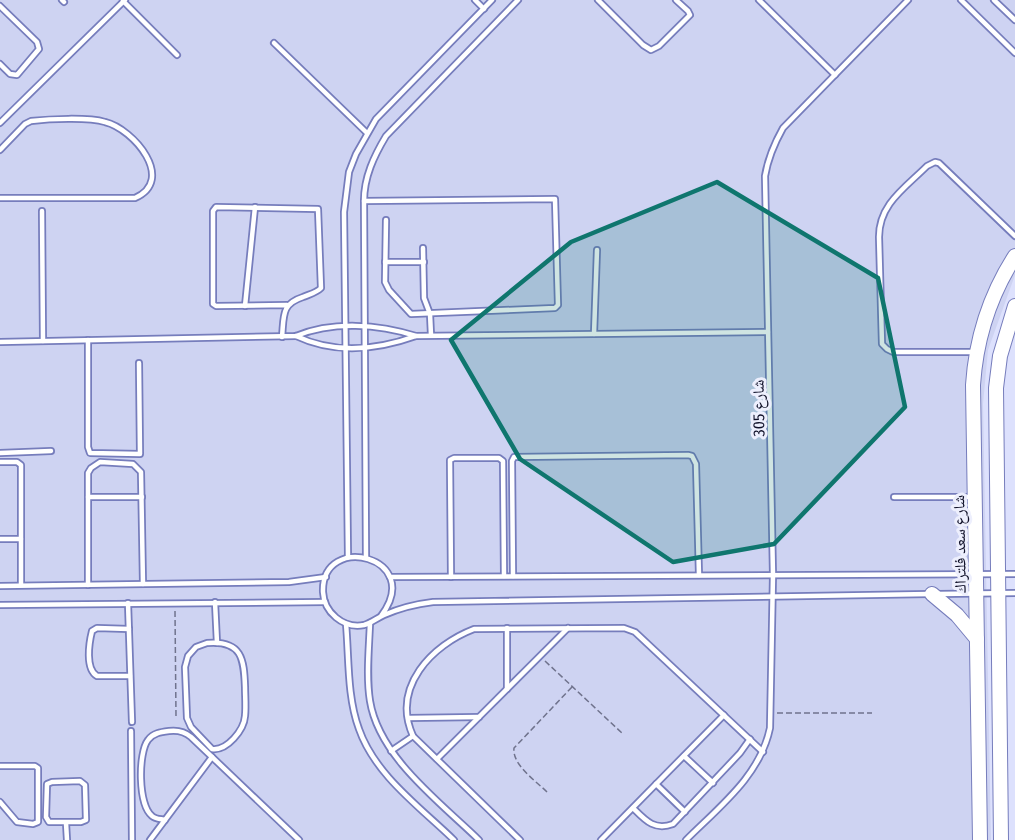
<svg xmlns="http://www.w3.org/2000/svg" width="1015" height="840" font-family="'Fira Sans Condensed','Noto Naskh Arabic',sans-serif">
	<style>
		.built { fill: #ced3f2 }
		.lines { fill: none; stroke-linecap: round; stroke-linejoin: round }
		.lane-casing { stroke: #767dbc; stroke-width: 8 }
		.secondary-casing { stroke: #767dbc; stroke-width: 16 }
		.path { stroke: #70738d; stroke-width: 1.5; stroke-dasharray: 6 3; stroke-linecap: butt }
		.lane { stroke: #fff; stroke-width: 4.5 }
		.secondary { stroke: #fff; stroke-width: 14 }
		.marked { fill: #0f766e; fill-opacity: 0.2; stroke: #0f766e; stroke-width: 4.5; stroke-linejoin: round }
		.labels { text-anchor: middle; stroke-width: 6; stroke-linejoin: round; paint-order: stroke }
		.street-label { font-size: 16px; fill: #101129; stroke: #edeffd }
	</style>
	<rect width="100%" height="100%" fill="#dde1fd"/>
	<polygon class="built" points="0,0 1015,0 1015,275 988,350 983,404 991,840 0,840"/>
	<g class="lines">
		<defs>
			<g id="lane">
				<polyline points="62,0 64,2"/>
				<polyline points="475,0 484,9"/>
				<polyline points="598,0 643,45 651,50 659,46 690,15 688,11 676,0"/>
				<polyline points="759,0 835,75"/>
				<polyline points="961,0 1015,53"/>
				<polyline points="994,0 1015,20"/>
				<polyline points="123,1 177,55"/>
				<polyline points="0,6 37,42 39,49 17,75 10,74 0,64"/>
				<polyline points="274,43 367,133"/>
				<polyline points="0,123 125,0"/>
				<path d="M0,150l25,-26 6,-3c18,-2 57,-4 74,1 29,7 71,58 30,76h-135"/>
				<polyline points="364,201 555,199 558,305 555,308 411,314 389,290 385,282 386,220"/>
				<polyline points="42,211 43,341"/>
				<polyline points="423,248 424,298 430,314 431,335"/>
				<polyline points="385,262 424,262"/>
				<polyline points="245,306 255,207"/>
				<polyline points="594,334 597,250"/>
				<path d="M296,336c38,18 81,14 120,0"/>
				<path d="M282,337c2,-21 -1,-33 21,-40 7,-3 13,-4 18,-9l-3,-79 -102,-2 -3,4v93l3,2 71,-1"/>
				<polyline points="88,340 88,447 90,453 140,454 139,363"/>
				<path d="M0,342l296,-6c37,-15 82,-12 120,0l352,-4"/>
				<path d="M974,352h-81l-6,-3 -5,-5 -3,-107c0,-33 26,-49 48,-71l8,-4 4,1 76,73"/>
				<polyline points="0,453 51,451"/>
				<polyline points="0,462 17,462 21,465 21,585"/>
				<polyline points="88,497 142,497"/>
				<polyline points="894,497 972,497"/>
				<polyline points="0,539 21,539"/>
				<polyline points="348,557 344,212 349,172 356,154 376,119 492,0"/>
				<path d="M366,557l-2,-356c0,-24 10,-45 22,-65l132,-136"/>
				<polyline points="513,576 512,461 514,457 688,455 692,456 696,464 699,575"/>
				<polyline points="390,577 1015,574"/>
				<polyline points="451,577 450,460 454,458 499,458 503,461 504,576"/>
				<polyline points="88,585 88,473 91,468 100,462 133,464 141,472 143,584"/>
				<polyline points="0,586 289,582 326,577"/>
				<polyline points="938,594 1015,593"/>
				<polyline points="215,602 217,643"/>
				<polyline points="128,603 132,722"/>
				<polyline points="0,605 325,602"/>
				<path d="M381,616c45,-59 -60,-85 -58,-24 1,20 20,37 41,33 7,-2 13,-7 20,-10 16,-7 32,-11 49,-13l497,-8"/>
				<path d="M370,623c-1,26 -4,53 0,78 9,56 70,101 109,139"/>
				<path d="M346,624c3,33 1,73 13,105 16,46 61,78 95,111"/>
				<polyline points="507,628 507,689"/>
				<path d="M129,629l-32,-1 -5,3c-3,12 -7,38 5,45h33"/>
				<path d="M207,643c35,-3 37,16 38,44 0,9 1,19 0,29 -1,14 -18,35 -33,33l-21,-22 -4,-9 -2,-51 3,-11 8,-9z"/>
				<polyline points="408,718 479,717"/>
				<polyline points="131,731 132,840"/>
				<polyline points="391,751 413,736"/>
				<polyline points="684,756 713,783"/>
				<polyline points="437,759 568,628"/>
				<polyline points="0,766 35,766 38,768 38,822 33,824 17,822 0,802"/>
				<polygon points="80,781 85,785 86,820 81,822 49,822 46,817 47,784 52,782"/>
				<polyline points="656,784 685,812"/>
				<path d="M633,808c12,12 21,23 40,16l67,-71 10,-14"/>
				<path d="M165,820c-4,-1 -10,-1 -13,-4 -14,-11 -14,-63 -4,-76 5,-7 13,-8 21,-9 8,-1 15,0 22,6l108,103"/>
				<polyline points="66,823 67,840"/>
				<polyline points="150,840 212,757"/>
				<path d="M520,840l-107,-104c-22,-49 19,-91 61,-107l150,-1 11,4 128,120"/>
				<polyline points="601,840 724,715"/>
				<path d="M686,840c33,-33 74,-64 84,-112l3,-153 -8,-399c3,-18 9,-32 18,-48l125,-128"/>
			</g>
			<g id="secondary">
				<polyline points="932,594 957,615 977,639"/>
				<path d="M980,840l-7,-455c3,-46 17,-90 42,-129"/>
				<polyline points="1001,840 996,388 1000,356 1015,306"/>
			</g>
		</defs>
		<use href="#lane" class="lane-casing"/>
		<use href="#secondary" class="secondary-casing"/>
		<g class="path">
			<polyline points="175,611 176,716"/>
			<polyline points="545,661 623,734"/>
			<polyline points="777,713 872,713"/>
			<path d="M547,792c-11,-11 -35,-27 -33,-44l58,-61"/>
		</g>
		<use href="#lane" class="lane"/>
		<use href="#secondary" class="secondary"/>
	</g>
	<path class="marked" d="M717,182l161,96 27,129 -131,137 -101,18 -153,-103 -69,-119 120,-98z"/>
	<g class="labels">
		<g class="street-label">
			<text transform="translate(758 408) rotate(-91)" y="6">شارع 305</text>
			<text transform="translate(959 544) rotate(-91)" y="6">شارع سعد فلتراك</text>
		</g>
	</g>
</svg>
